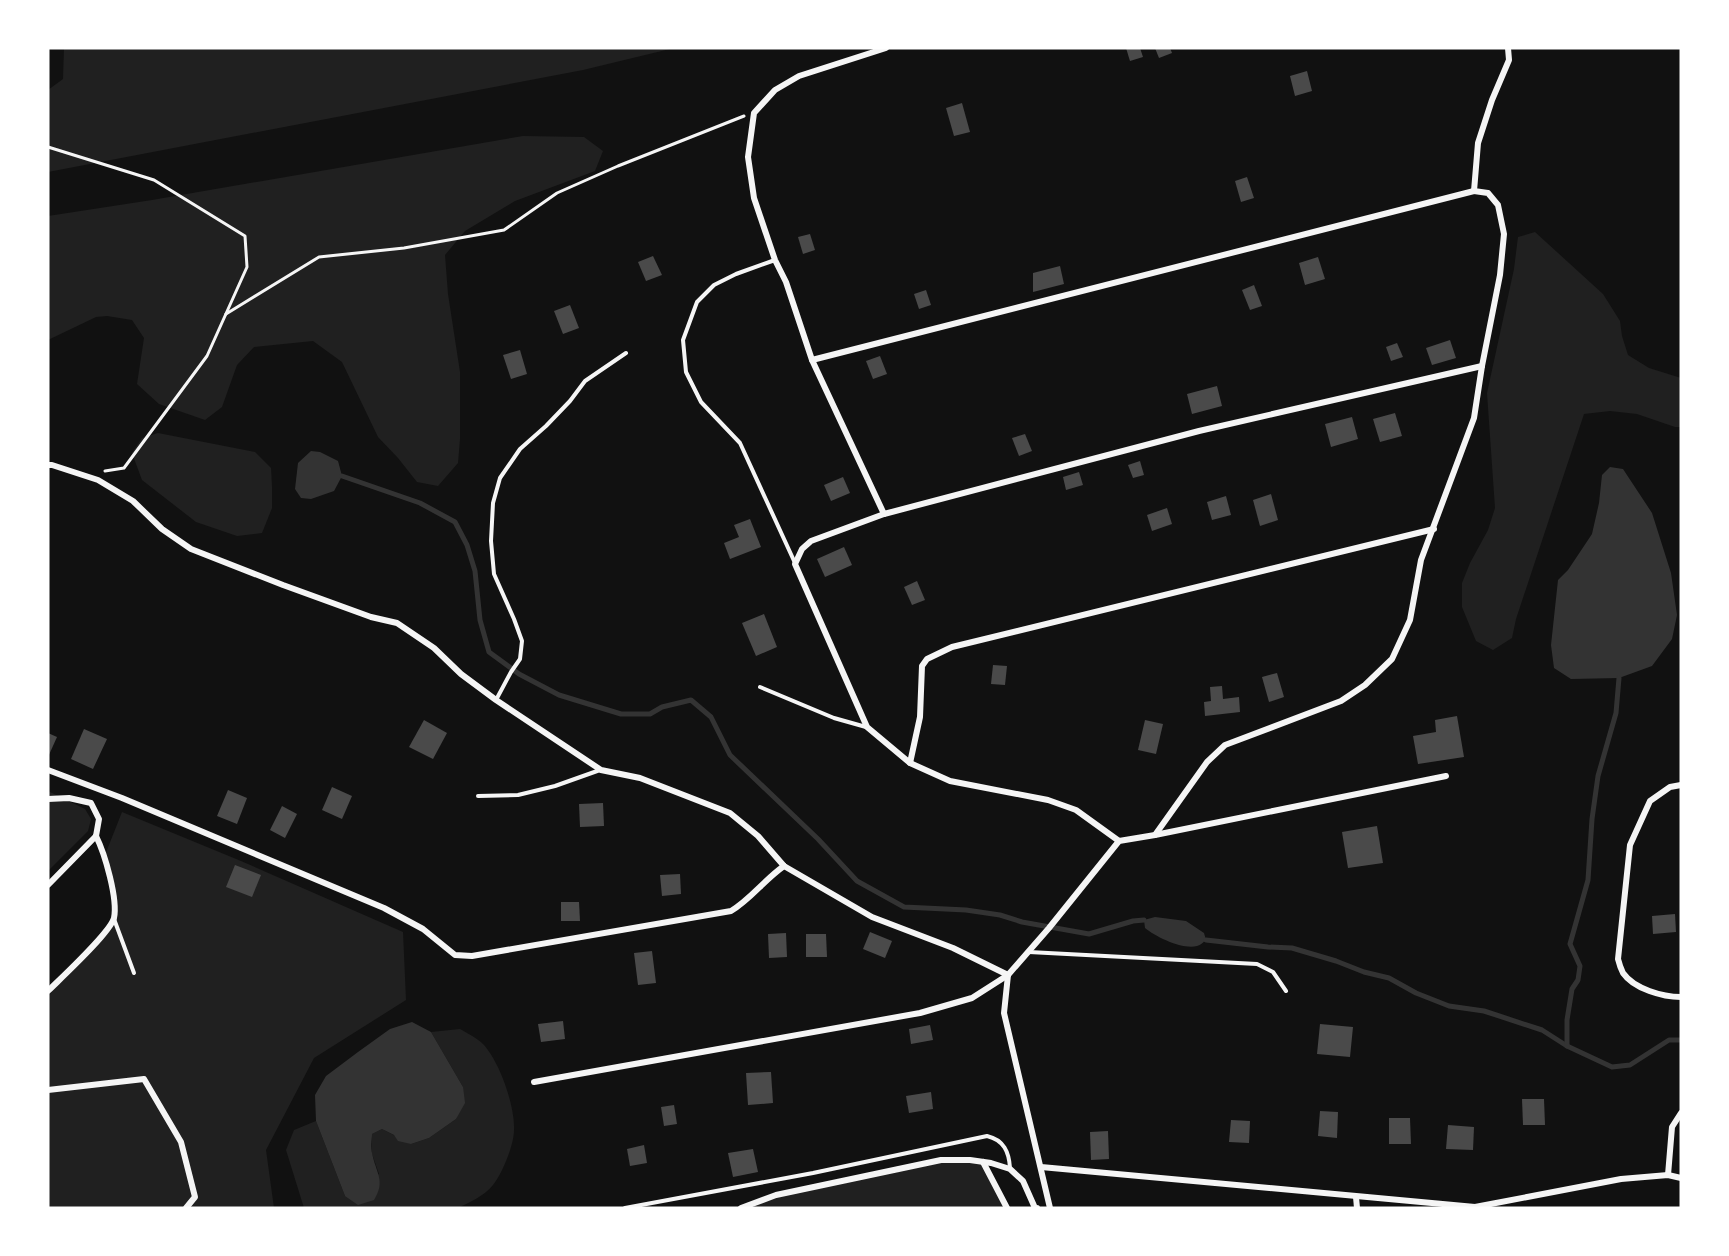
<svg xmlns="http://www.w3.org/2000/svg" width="1729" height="1256" font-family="'Fira Sans Condensed',sans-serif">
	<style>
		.green { fill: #202020 }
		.water { fill: #333 }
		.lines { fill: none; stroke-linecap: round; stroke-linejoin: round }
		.stream { stroke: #333; stroke-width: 5 }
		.building { fill: #4a4a4a }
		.path { stroke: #f5f5f5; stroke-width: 3 }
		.service { stroke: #f5f5f5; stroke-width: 4 }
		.minor { stroke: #f5f5f5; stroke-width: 6 }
	</style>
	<rect width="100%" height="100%" fill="#111"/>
	<g class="green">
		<polygon points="64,48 674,48 583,70 48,172 48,90 63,79"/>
		<polygon points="523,136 584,137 603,151 595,171 515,201 465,231 445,255 448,294 460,372 460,439 458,463 438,486 417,482 398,458 378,437 342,362 313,341 254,347 237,365 222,407 205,420 159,404 137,384 144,338 132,320 107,316 96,317 48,340 48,216 152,200"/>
		<polygon points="1535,232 1603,294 1620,321 1622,336 1628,355 1649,368 1681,378 1681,427 1675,427 1637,414 1610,411 1584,414 1516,619 1512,638 1493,650 1476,641 1462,607 1462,583 1470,563 1488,530 1495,508 1487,393 1514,269 1518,237"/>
		<polygon points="158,433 255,452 271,468 272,487 272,508 262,533 237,536 196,522 142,480 132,453 142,438"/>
		<polygon points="48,791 85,809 91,819 88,831 48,871"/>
		<polygon points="122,812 241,861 403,932 406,1000 314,1058 266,1150 274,1208 48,1208 48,991 107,931 114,918 114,901 105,855"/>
		<path d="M460,1029c7,4 17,9 23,15 17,18 32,62 31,86 0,15 -12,44 -21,55 -9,11 -23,17 -35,23h-154l-18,-58 8,-20 22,-9 29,75 34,-22 -8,-23 1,-17 10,-5 29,15 18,-6 27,-19 7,-32 -32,-55z"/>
		<polygon points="941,1160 983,1162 1007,1208 741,1208 776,1195"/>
	</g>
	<g class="water">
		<polygon points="311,451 320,452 338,461 342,476 334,491 311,499 301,498 295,489 298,463"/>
		<polygon points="1610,467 1623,469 1652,513 1671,573 1677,615 1672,639 1652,666 1619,678 1571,679 1554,668 1551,645 1558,580 1568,570 1592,534 1599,503 1602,475"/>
		<path d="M1155,917l31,4 18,12 2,7c-3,2 -5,5 -9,6 -14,4 -41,-9 -52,-18l-1,-8z"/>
		<path d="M412,1022l19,10 32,55 2,16 -9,16 -27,19 -18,6 -13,-3 -4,-6 -12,-6 -10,5c0,6 -2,13 0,19 4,20 14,28 2,47l-16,5 -13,-9 -29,-75 -1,-26 11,-19 32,-24 32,-23z"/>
	</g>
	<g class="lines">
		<g class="stream">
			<polyline points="342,476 420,503 455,522 467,545 475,571 480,620 489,652 519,674 559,695 621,714 650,714 662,707 691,700 711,717 730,755 818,839 857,881 904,907 966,910 1000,915 1022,922 1089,934 1133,921 1144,920"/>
			<polyline points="1206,940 1268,947 1292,948 1336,961 1364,972 1389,978 1416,993 1449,1006 1484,1011 1542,1030 1567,1046 1612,1067 1630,1065 1669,1040 1681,1040"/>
			<polyline points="1567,1046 1567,1020 1572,989 1578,980 1580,966 1570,944 1588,880 1592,819 1598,776 1616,713 1619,678"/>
		</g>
	</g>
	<g class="building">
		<polygon points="1126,48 1140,48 1143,57 1130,61"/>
		<polygon points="1155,48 1170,48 1172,53 1159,58"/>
		<polygon points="1307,71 1312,91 1295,96 1290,76"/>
		<polygon points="962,103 970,132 954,136 946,108"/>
		<polygon points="1247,177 1254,198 1241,202 1235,181"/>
		<polygon points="810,234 815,250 803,254 798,237"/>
		<polygon points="653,256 662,275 646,281 638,262"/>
		<polygon points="1318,257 1325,279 1305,285 1299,263"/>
		<polygon points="1060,266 1064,284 1033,292 1033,273"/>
		<polygon points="1254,285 1262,306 1250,310 1242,290"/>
		<polygon points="926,290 931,305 919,309 914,294"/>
		<polygon points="570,305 579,328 563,334 554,311"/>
		<polygon points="1450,340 1456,358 1432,365 1426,348"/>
		<polygon points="1397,343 1403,357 1391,361 1386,347"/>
		<polygon points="520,350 527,374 511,379 503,355"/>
		<polygon points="880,356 887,374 873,379 866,361"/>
		<polygon points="1217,386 1222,406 1192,414 1187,394"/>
		<polygon points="1395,413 1402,436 1380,442 1373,419"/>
		<polygon points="1352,417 1358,439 1331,447 1325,424"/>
		<polygon points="1025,434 1032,451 1019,456 1012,438"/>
		<polygon points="1140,461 1144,475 1133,478 1128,465"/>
		<polygon points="1079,472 1083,485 1066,490 1063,477"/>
		<polygon points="843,477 850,493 831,501 824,485"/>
		<polygon points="1271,494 1278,520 1260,526 1253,500"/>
		<polygon points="1226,496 1231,515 1212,520 1207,502"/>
		<polygon points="1167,508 1172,524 1152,531 1147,515"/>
		<polygon points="750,519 761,547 730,559 724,543 739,537 734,525"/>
		<polygon points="844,547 852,565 825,577 817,559"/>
		<polygon points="917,581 925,600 912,605 904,587"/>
		<polygon points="764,614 777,647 756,656 742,623"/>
		<polygon points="993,665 1007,666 1005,685 991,684"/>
		<polygon points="1277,673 1284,697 1269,702 1262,677"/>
		<polygon points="1222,686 1223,699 1239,697 1240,712 1205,716 1204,702 1211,701 1210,687"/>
		<polygon points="1457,716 1464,757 1418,764 1413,736 1436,732 1435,720"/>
		<polygon points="424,720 447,733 433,759 409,747"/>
		<polygon points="1145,720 1163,724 1156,754 1138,750"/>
		<polygon points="84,729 107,739 93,769 71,759"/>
		<polygon points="48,733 57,737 48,757"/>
		<polygon points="332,787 352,796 342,819 322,810"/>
		<polygon points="228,790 247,798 237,824 217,816"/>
		<polygon points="603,803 604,826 580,827 579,804"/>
		<polygon points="282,806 297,814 285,838 270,830"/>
		<polygon points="1377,826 1383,863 1348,868 1342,832"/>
		<polygon points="235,865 261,875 252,897 226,887"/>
		<polygon points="680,874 681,894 662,896 660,875"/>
		<polygon points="561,902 579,902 580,921 561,921"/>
		<polygon points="1675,914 1676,932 1653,934 1652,916"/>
		<polygon points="870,932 892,941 885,958 863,949"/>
		<polygon points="786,933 787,957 769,958 768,934"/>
		<polygon points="806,934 826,934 827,957 806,957"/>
		<polygon points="652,951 656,983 638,985 634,953"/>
		<polygon points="563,1021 565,1039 541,1042 538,1024"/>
		<polygon points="1320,1024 1353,1027 1350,1057 1317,1054"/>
		<polygon points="930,1025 933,1040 911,1044 909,1029"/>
		<polygon points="771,1072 773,1103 748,1105 746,1073"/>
		<polygon points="931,1092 933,1109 909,1113 906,1096"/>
		<polygon points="1522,1099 1544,1099 1545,1125 1523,1125"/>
		<polygon points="674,1105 677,1124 664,1126 661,1107"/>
		<polygon points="1320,1111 1338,1112 1337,1138 1318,1136"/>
		<polygon points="1389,1118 1410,1118 1411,1144 1389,1144"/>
		<polygon points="1231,1120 1250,1121 1249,1143 1229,1142"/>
		<polygon points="1448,1125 1474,1127 1473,1150 1446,1149"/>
		<polygon points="1108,1131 1109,1159 1091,1160 1090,1132"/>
		<polygon points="644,1145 647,1163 630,1166 627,1149"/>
		<polygon points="753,1149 758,1172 733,1177 728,1153"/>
	</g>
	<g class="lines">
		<g class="path">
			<polyline points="48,147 154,180 245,236 247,267 207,356 124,468 105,471"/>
			<polyline points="226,314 319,257 404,248 504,230 557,193 618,166 744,116"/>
		</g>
		<g class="service">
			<polyline points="775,260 736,274 714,285 697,302 683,340 686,372 701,402 740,443 795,563"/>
			<polyline points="760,687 834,718 866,727"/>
			<polyline points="496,700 511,672 520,659 522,641 514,619 494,574 491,541 493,503 500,478 520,449 546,426 570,401 585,381 626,353"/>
			<polyline points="478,796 518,795 555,786 600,770"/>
			<polyline points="114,919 134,973"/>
			<polyline points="1029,952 1257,964 1273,972 1286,991"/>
			<path d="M625,1208l188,-35 174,-37c17,4 22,16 23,32"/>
		</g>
		<g class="minor">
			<polyline points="812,360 1474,191"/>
			<polyline points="48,465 52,465 98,480 133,501 162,529 191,549 283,585 371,617 397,623 434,648 461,674 496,700 601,770 640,778 730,813 758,836 784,866 872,917 953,948 1008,975"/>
			<polyline points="884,514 812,360 786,282 775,260 754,198 748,157 754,113 775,90 799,76 886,48"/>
			<polyline points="910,763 920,717 922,666 927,659 952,647 1434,529"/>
			<path d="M48,770l74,28 262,110 39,21 32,26 17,1 259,-45c20,-12 33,-31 53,-45"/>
			<path d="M1681,785l-11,2 -20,14 -20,44 -12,114c1,4 3,10 5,14 11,16 40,24 58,24"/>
			<polyline points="48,799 69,798 91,803 99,819 96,836 48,885"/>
			<polyline points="1155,835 1446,776"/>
			<polyline points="1119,841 1076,810 1048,800 950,781 910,763 867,727 795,564 802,549 811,541 884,514 1199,431 1482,366"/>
			<path d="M48,991c13,-13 62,-58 66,-73 4,-19 -9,-64 -18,-82"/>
			<polyline points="534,1082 920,1013 972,998 1008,975"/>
			<polyline points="48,1090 144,1079 181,1142 195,1197 186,1208"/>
			<polyline points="983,1162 1007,1208"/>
			<polyline points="1041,1167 1475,1207 1621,1179 1668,1175 1681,1178"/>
			<polyline points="1668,1175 1672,1127 1681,1113"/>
			<polyline points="1356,1197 1357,1208"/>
			<polyline points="741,1208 776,1195 941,1160 970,1160 991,1163 1010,1169 1023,1181 1035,1208 1037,1208"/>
			<polyline points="1050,1208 1004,1013 1008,975 1049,928 1119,841 1155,835 1207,762 1225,745 1341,701 1365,685 1392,659 1410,620 1421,560 1474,418 1482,366 1500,275 1504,234 1498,205 1488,193 1474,191 1478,143 1492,100 1509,60 1508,48"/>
		</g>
	</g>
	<rect width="1729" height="1256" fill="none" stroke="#ffffff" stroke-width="99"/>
</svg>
